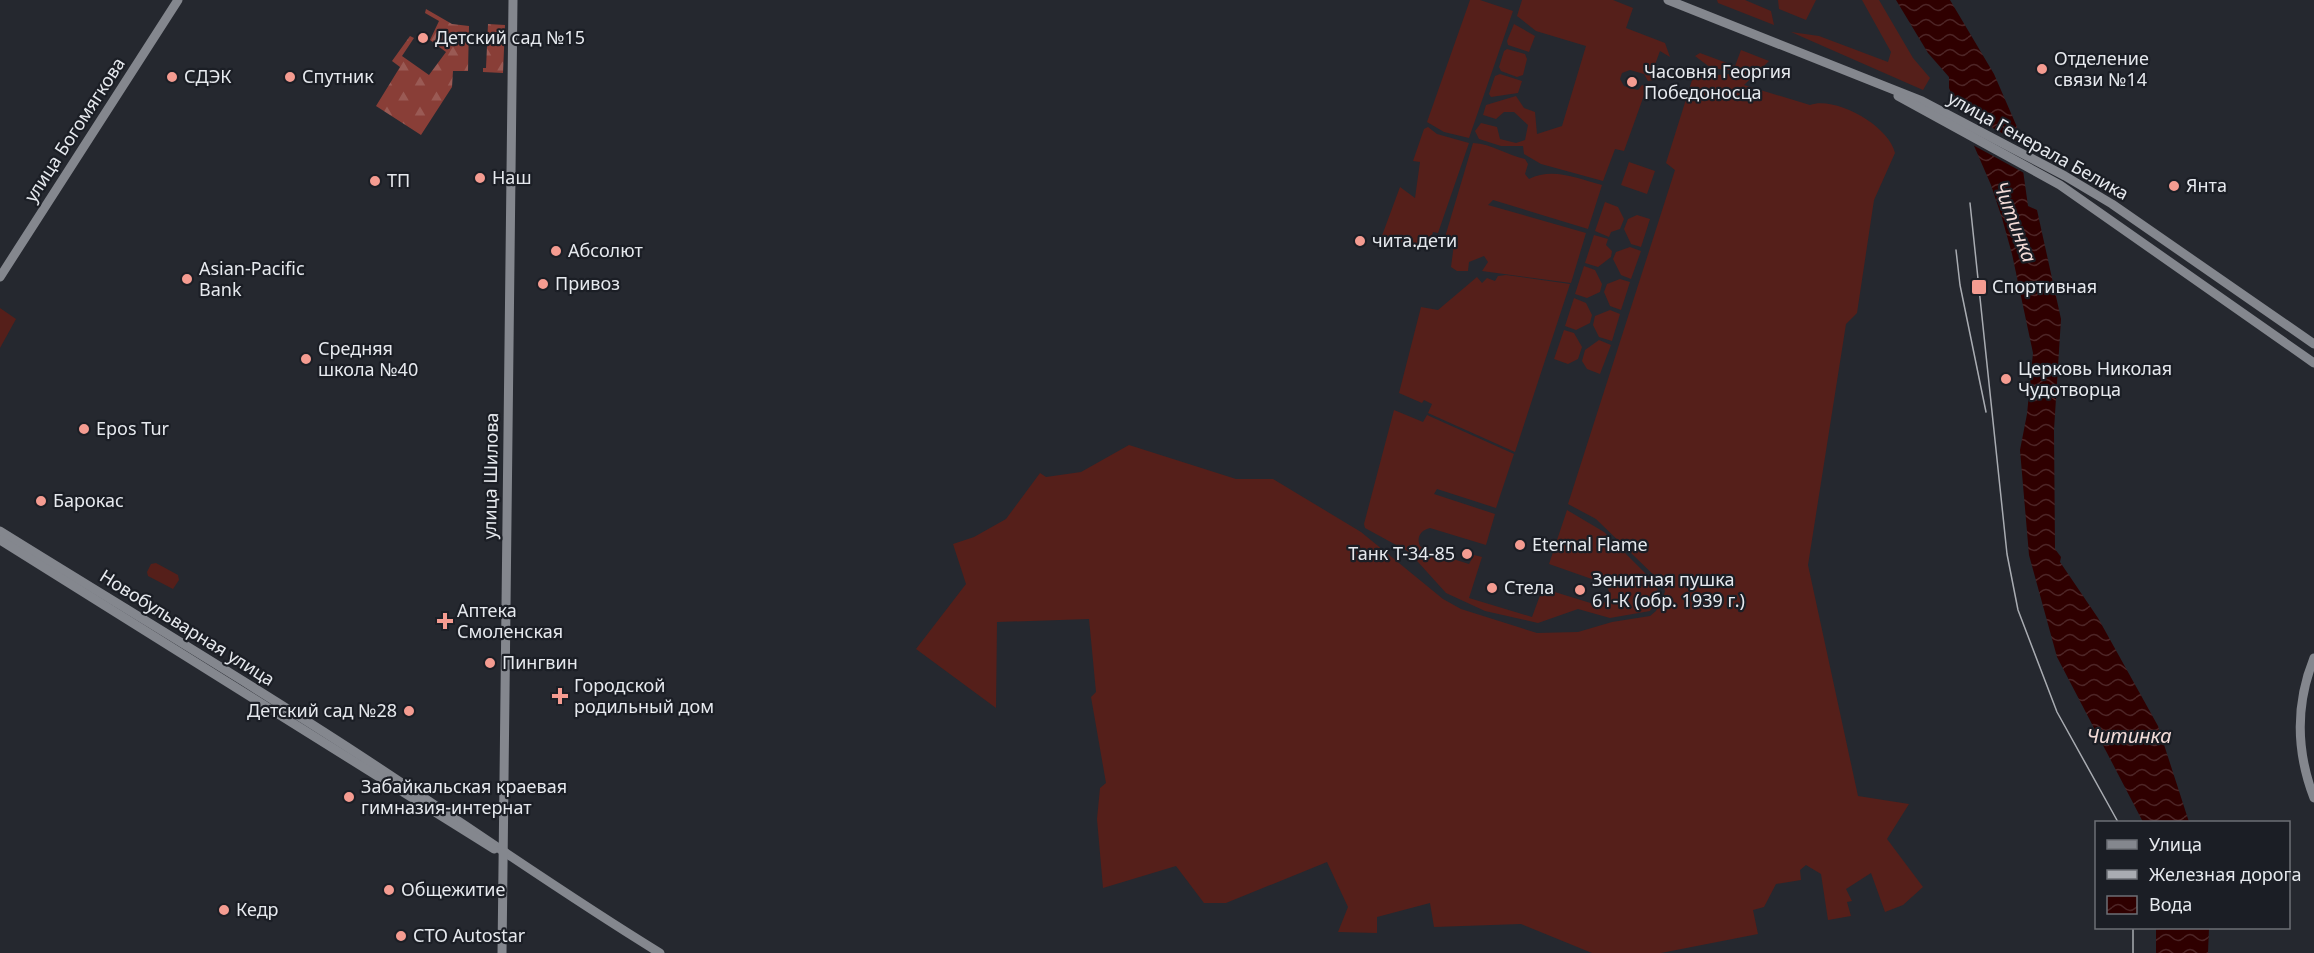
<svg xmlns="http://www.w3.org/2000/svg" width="2314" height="953" font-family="'Noto Sans',sans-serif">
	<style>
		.grass { fill: #551f1a }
		.forest { fill: url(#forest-firs) }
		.water { fill: url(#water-waves) }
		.pier { fill: #25282f }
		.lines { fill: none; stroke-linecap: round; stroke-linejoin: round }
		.major { stroke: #84878e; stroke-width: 9 }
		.rail { stroke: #a9acb2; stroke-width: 1.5 }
		.poi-dot { fill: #f59c91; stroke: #1b1e25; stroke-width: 2 }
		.labels { text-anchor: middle; stroke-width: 4.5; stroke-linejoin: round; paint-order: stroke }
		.poi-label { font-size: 18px; fill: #e6e9ee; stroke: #1b1e25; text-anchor: start }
		.street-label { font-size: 18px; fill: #e6e9ee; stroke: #1b1e25 }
		.water-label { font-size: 20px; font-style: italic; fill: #f4dcd8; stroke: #1b1e25 }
	</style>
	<defs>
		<pattern id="forest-firs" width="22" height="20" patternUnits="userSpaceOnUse" patternTransform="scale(1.5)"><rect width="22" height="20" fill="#893e37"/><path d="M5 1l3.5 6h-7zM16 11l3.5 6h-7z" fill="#9a5a54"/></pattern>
		<pattern id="water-waves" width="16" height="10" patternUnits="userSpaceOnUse" patternTransform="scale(1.5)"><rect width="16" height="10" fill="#2f0000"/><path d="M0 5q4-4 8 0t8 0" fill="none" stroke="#4d2526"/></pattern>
	</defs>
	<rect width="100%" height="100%" fill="#25282f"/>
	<g class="grass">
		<polygon points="1470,0 1480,0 1513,11 1469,138 1444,132 1427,122"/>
		<polygon points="1522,0 1613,0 1633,8 1626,28 1665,43 1670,57 1660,51 1653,70 1656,73 1653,80 1648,81 1644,74 1630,70 1622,73 1620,79 1624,86 1638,90 1642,85 1647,87 1624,151 1615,149 1603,181 1541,164 1524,154 1523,146 1501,146 1479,139 1475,131 1481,123 1497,127 1500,139 1516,143 1525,140 1528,125 1514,112 1504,112 1496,119 1483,115 1486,105 1516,96 1524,108 1535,112 1537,134 1562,126 1586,46 1536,31 1517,16"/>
		<polygon points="1717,0 1745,0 1771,11 1774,25 1718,3"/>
		<polygon points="1778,0 1816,0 1806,20 1779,9"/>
		<polygon points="1862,0 1879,0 1913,58 1930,78 1923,90 1791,32 1819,36 1888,62 1891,52"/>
		<polygon points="1514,24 1535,36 1529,52 1508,45 1507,41"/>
		<polygon points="1507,49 1525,54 1527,59 1523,75 1517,77 1501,71 1499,67 1504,51"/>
		<path d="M1741,50l28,11 -25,24 66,20c26,-9 79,21 85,48l-21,47 -17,113 -11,11 -38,241 50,231 51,8 -22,35 36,48 -20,18 -18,7 -14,-39 -25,16 6,12 -5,1 4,14 -23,4 -7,-46 -15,-9 -6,5 1,10 -25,4 -12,23 -11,3 5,24 -97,19h-69l-71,-29 -87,3 -4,-24 -53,14v16l-39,-1 10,-25 -21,-45 -101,41h-22l-28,-37 -73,22 -6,-69 3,-31 6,-5 -15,-86 5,-5 -7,-73 -92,3 -1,86 -80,-59 50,-65 -13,-40 21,-7 32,-18 34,-46 6,4 35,-5 48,-27 107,34h37l88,53 82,67 18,10 76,24 41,-1 34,-10 38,-6 6,-5 9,-19 -1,-7 -68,-66 -28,-15 107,-334 -9,-7 27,-86 36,-3 3,5 7,-2 -3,-6 -25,-3 -16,-12 5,-3 35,13z"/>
		<polygon points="1500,74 1522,81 1518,93 1491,97 1489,94 1495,76"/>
		<polygon points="1428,127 1437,134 1469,143 1438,233 1433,232 1429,244 1421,242 1419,248 1386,238 1385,242 1380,241 1400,187 1415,198 1420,162 1413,161 1424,129"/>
		<path d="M1473,143c19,1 34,12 52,16l3,5 -3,10 4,5c24,-12 49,0 73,6l-14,44 -95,-29 -5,5 98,28 -15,50 -89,-12 6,-9 -4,-6 -15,6 -1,9h-11l-6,-4 3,-23 -9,-7z"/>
		<polygon points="1629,162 1655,171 1647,194 1621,185"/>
		<polygon points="1605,202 1618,207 1624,219 1620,229 1611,232 1609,237 1595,231"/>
		<polygon points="1637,215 1650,219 1641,247 1631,244 1624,229 1628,219"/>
		<polygon points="1594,235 1608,239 1606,245 1612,251 1611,257 1598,267 1585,263"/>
		<polygon points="1630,247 1641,251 1631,279 1621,275 1613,259 1616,252"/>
		<polygon points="1584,266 1595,270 1602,284 1600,292 1587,298 1575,294"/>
		<polygon points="1506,275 1570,284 1515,452 1428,413 1432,404 1424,400 1422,403 1399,393 1421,307 1438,310 1477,277 1482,283 1487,278 1495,281 1498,276"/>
		<polygon points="1620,279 1630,282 1621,310 1610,306 1604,292 1607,284"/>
		<polygon points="1574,298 1586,303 1592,315 1590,323 1576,330 1565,326"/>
		<polygon points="0,308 16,319 0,348"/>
		<polygon points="1610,310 1620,314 1612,341 1599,337 1593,325 1595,316"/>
		<polygon points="1564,330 1574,333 1582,347 1578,359 1568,364 1554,359"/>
		<polygon points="1599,340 1611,345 1600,374 1587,369 1582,361 1585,350"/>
		<path d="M1394,410l29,12 4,-7 87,39 -18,54 -59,-19 -3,5 61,20 -9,31 -56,-17c-9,2 -14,9 -10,18l5,4 44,14 5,-9 8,2 -13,41 63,19 10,-27 3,-1 52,16 11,-4 2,-7 -4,-10 -57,-20 18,-54 37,22 53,53 1,10 -8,16 -40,7 -32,-9 -40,14 -53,-12 -39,-18 -37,-41 -44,-24 -1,-4z"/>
		<polygon points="156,563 178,575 179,580 173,589 148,576 147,572 151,564"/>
	</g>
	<g class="forest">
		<polygon points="426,9 452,24 469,26 468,71 453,71 452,87 421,135 376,106 400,67 392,61 410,36 414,38 402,56 429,75 446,52 430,40 439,21 425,13"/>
		<polygon points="488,24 505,25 503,73 483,72 483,68 486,68"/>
	</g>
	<g class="water">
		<polygon points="1896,0 1950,0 1994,74 2017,127 2028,206 2037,210 2061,319 2054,430 2055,549 2061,557 2060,562 2098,618 2158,726 2189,822 2143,822 2057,657 2029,555 2020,450 2027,414 2033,353 2012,254 2002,218 1991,185 1949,88 1949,77 1928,53"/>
		<polygon points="2156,928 2209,928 2208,953 2156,953"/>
	</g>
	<polygon class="pier" points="1956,108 2022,144 2026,174 1971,144"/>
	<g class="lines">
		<g class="major">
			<polyline points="1668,0 1922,101 2065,176 2112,204 2314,344"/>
			<polyline points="1898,96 2060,185 2314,363"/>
			<polyline points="0,277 178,0"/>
			<path d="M0,531c119,74 240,146 358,223 101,66 199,136 302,199"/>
			<polyline points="0,540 494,849"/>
			<path d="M2314,658c-19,47 -18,93 0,140"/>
			<polyline points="502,953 513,0"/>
		</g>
		<g class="rail">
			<polyline points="1970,203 2007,554 2018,610 2057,712 2118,822"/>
			<polyline points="1956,250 1960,285 1986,412"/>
			<polyline points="2133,953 2133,928"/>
		</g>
	</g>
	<g class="poi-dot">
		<circle cx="423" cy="38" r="6"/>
		<circle cx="2042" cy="69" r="6"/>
		<circle cx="172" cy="77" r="6"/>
		<circle cx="290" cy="77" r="6"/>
		<circle cx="1632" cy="82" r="6"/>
		<circle cx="480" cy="178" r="6"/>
		<circle cx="375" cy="181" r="6"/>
		<circle cx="2174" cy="186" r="6"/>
		<circle cx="1360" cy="241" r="6"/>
		<circle cx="556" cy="251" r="6"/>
		<circle cx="187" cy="279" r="6"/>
		<circle cx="543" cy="284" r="6"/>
		<rect x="1971" y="279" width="16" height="16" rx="3"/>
		<circle cx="306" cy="359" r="6"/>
		<circle cx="2006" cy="379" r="6"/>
		<circle cx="84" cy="429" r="6"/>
		<circle cx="41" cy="501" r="6"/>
		<circle cx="1520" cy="545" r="6"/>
		<circle cx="1467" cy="554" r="6"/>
		<circle cx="1492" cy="588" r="6"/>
		<circle cx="1580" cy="590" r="6"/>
		<path d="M442 612h6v6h6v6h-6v6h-6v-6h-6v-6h6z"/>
		<circle cx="490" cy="663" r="6"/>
		<path d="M557 687h6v6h6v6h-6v6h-6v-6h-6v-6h6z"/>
		<circle cx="409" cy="711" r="6"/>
		<circle cx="349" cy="797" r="6"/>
		<circle cx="389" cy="890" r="6"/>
		<circle cx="224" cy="910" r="6"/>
		<circle cx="401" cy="936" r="6"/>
	</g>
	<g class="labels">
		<g class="poi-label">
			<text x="435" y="44">Детский сад №15</text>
			<text x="2054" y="65">Отделение<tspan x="2054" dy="21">связи №14</tspan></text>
			<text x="1644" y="78">Часовня Георгия<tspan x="1644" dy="21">Победоносца</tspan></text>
			<text x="184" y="83">СДЭК</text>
			<text x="302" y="83">Спутник</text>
			<text x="492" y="184">Наш</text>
			<text x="387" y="187">ТП</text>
			<text x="2186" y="192">Янта</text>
			<text x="1372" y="247">чита.дети</text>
			<text x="568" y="257">Абсолют</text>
			<text x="199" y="275">Asian-Pacific<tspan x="199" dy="21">Bank</tspan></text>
			<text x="555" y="290">Привоз</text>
			<text x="1992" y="293">Спортивная</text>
			<text x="318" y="355">Средняя<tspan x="318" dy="21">школа №40</tspan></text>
			<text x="2018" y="375">Церковь Николая<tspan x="2018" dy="21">Чудотворца</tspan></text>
			<text x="96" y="435">Epos Tur</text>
			<text x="53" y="507">Барокас</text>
			<text x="1532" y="551">Eternal Flame</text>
			<text x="1455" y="560" text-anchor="end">Танк Т-34-85</text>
			<text x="1592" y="586">Зенитная пушка<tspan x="1592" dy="21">61-К (обр. 1939 г.)</tspan></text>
			<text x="1504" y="594">Стела</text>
			<text x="457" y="617">Аптека<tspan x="457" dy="21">Смоленская</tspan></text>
			<text x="502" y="669">Пингвин</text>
			<text x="574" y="692">Городской<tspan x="574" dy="21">родильный дом</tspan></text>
			<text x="397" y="717" text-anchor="end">Детский сад №28</text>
			<text x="361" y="793">Забайкальская краевая<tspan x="361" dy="21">гимназия-интернат</tspan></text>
			<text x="401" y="896">Общежитие</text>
			<text x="236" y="916">Кедр</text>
			<text x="413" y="942">СТО Autostar</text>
		</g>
		<g class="street-label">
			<text transform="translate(75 130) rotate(-57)" y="6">улица Богомягкова</text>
			<text transform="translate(2038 146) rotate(29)" y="6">улица Генерала Белика</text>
			<text transform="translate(491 476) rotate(-89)" y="6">улица Шилова</text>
			<text transform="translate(187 628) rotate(32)" y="6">Новобульварная улица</text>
		</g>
		<g class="water-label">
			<text transform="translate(2015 222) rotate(69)" y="7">Читинка</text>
			<text x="2129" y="743">Читинка</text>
		</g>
	</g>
	<rect x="2095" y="821" width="195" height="108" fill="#1b1e25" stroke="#6c6f75" stroke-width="1.5"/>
	<rect x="2107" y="840" width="30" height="9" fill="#84878e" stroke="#6c6f75" stroke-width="1.5"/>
	<text x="2149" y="851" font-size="18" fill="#e6e9ee">Улица</text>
	<rect x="2107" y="870" width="30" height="9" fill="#a9acb2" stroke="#6c6f75" stroke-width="1.5"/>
	<text x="2149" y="881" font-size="18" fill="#e6e9ee">Железная дорога</text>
	<rect x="2107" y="896" width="30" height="18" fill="url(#water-waves)" stroke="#6c6f75" stroke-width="1.5"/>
	<text x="2149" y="911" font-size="18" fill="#e6e9ee">Вода</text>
</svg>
